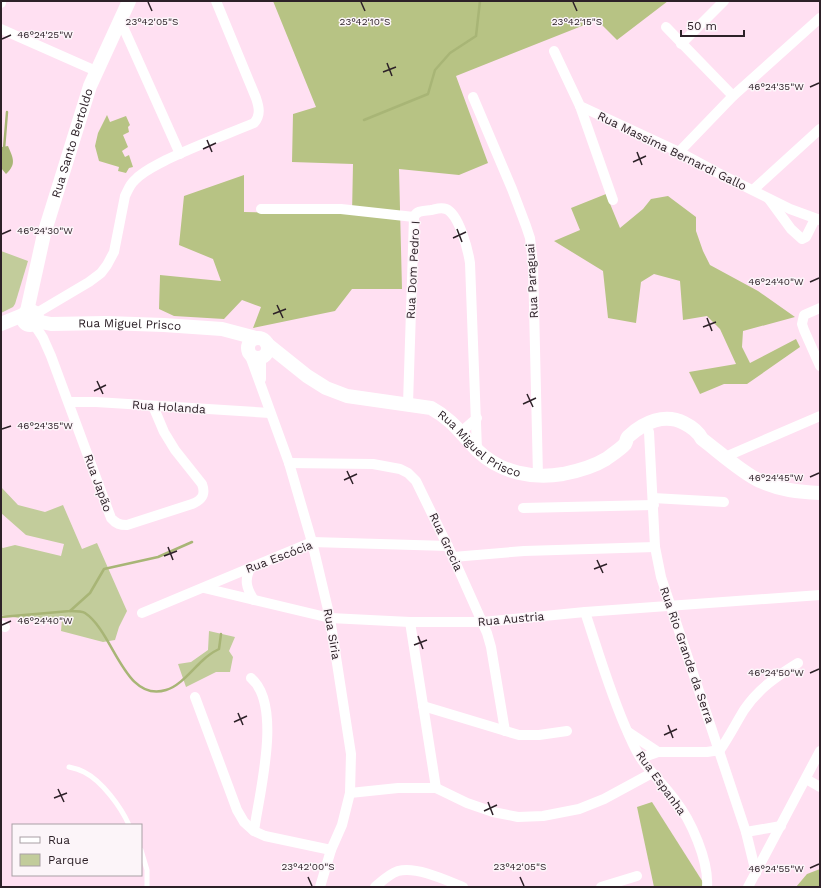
<svg xmlns="http://www.w3.org/2000/svg" width="821" height="888" font-family="'Work Sans',sans-serif">
	<style>
		.green { fill: #c2cc9b }
		.forest { fill: #b7c384 }
		.water { fill: #a8b576 }
		.lines { fill: none; stroke-linecap: round; stroke-linejoin: round }
		.stream { stroke: #a8b576; stroke-width: 2.5 }
		.lane { stroke: #fff; stroke-width: 5 }
		.street { stroke: #fff; stroke-width: 10 }
		.secondary { stroke: #fff; stroke-width: 14 }
		.ticks { fill: none; stroke: #2d2128; stroke-width: 1.5 }
		.labels { text-anchor: middle; stroke-width: 3; stroke-linejoin: round; paint-order: stroke }
		.street-label { font-size: 12px; fill: #2d2128; stroke: #fcf5f9 }
		.ticks-label { font-size: 10px; text-anchor: middle; fill: #2d2128; stroke: #fcf5f9; stroke-width: 3; stroke-linejoin: round; paint-order: stroke }
	</style>
	<rect width="100%" height="100%" fill="#ffe0f2"/>
	<g class="green">
		<polygon points="1,251 28,261 15,304 13,307 1,313"/>
		<polygon points="1,487 18,505 45,512 63,505 82,549 97,543 127,611 119,627 115,640 103,642 61,631 62,619 19,618 1,615 1,547 3,548 15,545 61,556 64,544 26,535 1,513"/>
		<polygon points="209,631 235,637 229,651 233,657 230,672 216,672 186,687 178,664 191,662 208,650"/>
	</g>
	<g class="forest">
		<polygon points="273,1 668,1 617,40 597,20 456,76 488,163 459,175 399,169 402,289 352,289 335,311 253,328 261,307 242,300 224,319 174,316 159,309 160,275 221,281 213,259 179,245 184,196 244,175 244,212 352,214 353,164 292,162 293,114 316,107"/>
		<polygon points="107,115 110,122 126,116 130,125 128,127 129,132 123,135 128,147 122,151 125,157 129,155 133,167 129,168 126,173 118,171 119,167 99,161 95,146 98,133"/>
		<polygon points="606,194 620,228 643,209 651,199 668,196 696,217 696,231 703,251 710,265 758,291 795,317 743,331 742,347 750,363 796,339 800,347 747,384 724,384 700,394 689,372 736,364 720,329 707,316 683,320 680,281 654,274 641,282 636,323 608,318 603,271 554,241 580,230 571,208"/>
		<polygon points="652,802 706,887 654,887 637,807"/>
		<polygon points="820,869 820,887 796,887 807,874"/>
	</g>
	<path class="water" d="M8,146c5,12 9,18 -2,28l-5,-6 1,-21z"/>
	<g class="lines">
		<g class="stream">
			<polyline points="364,120 428,94 435,70 450,53 476,36 480,1"/>
			<polyline points="4,149 7,112"/>
			<path d="M70,611c5,0 12,0 15,2 29,19 39,90 81,77 14,-4 26,-20 36,-29 5,-5 11,-9 17,-12l2,-15"/>
			<polyline points="1,617 70,611 90,593 104,569 158,557 192,542"/>
		</g>
		<g class="lane">
			<path d="M69,767c5,1 11,3 15,5 18,9 37,35 45,53"/>
			<polyline points="141,850 147,870 147,887"/>
		</g>
		<g class="street">
			<polyline points="1,3 1,1"/>
			<polyline points="120,20 180,154"/>
			<polyline points="666,27 733,96"/>
			<polyline points="1,29 96,71"/>
			<polyline points="681,44 724,1"/>
			<polyline points="554,51 580,106 679,152 718,173 790,209 820,220"/>
			<polyline points="473,97 512,189 526,226 530,238 533,264 538,476"/>
			<polyline points="580,106 613,200"/>
			<polyline points="679,152 733,96 820,18"/>
			<polyline points="753,190 820,129"/>
			<polyline points="769,199 791,229 802,239 806,237 815,219"/>
			<polyline points="261,209 341,209 414,217"/>
			<polyline points="820,308 804,315 802,324 804,330 820,366"/>
			<path d="M35,314l54,-32 12,-9 6,-8 7,-13 11,-56c3,-6 5,-12 10,-16 8,-9 20,-14 31,-20 29,-14 59,-25 88,-37 7,-8 5,-16 2,-25l-40,-97"/>
			<path d="M34,324l9,14 8,18 60,162c5,6 9,7 16,7l65,-21c10,-4 14,-9 10,-20l-27,-34 -11,-18 -11,-26"/>
			<polyline points="249,353 289,463 312,542 330,618 351,754 350,793 342,825 331,850 320,887"/>
			<polyline points="261,379 261,357"/>
			<polyline points="69,402 96,402 270,413"/>
			<path d="M408,404l6,-187c3,-7 10,-6 17,-7 5,-1 10,-3 15,-1 13,5 22,41 24,54l7,187"/>
			<polyline points="461,432 477,418"/>
			<polyline points="649,432 655,547 661,577 746,832 756,873"/>
			<polyline points="725,457 820,416"/>
			<polyline points="289,463 373,464 400,469 408,473 416,481 453,557 487,633 491,647 505,731"/>
			<polyline points="653,498 724,502"/>
			<polyline points="523,508 654,505"/>
			<polyline points="453,557 524,551 655,547"/>
			<path d="M251,567c-7,12 -5,21 3,33"/>
			<polyline points="204,588 330,618 410,622 483,622 585,612 820,595"/>
			<path d="M585,612c13,39 26,84 43,121 4,9 8,19 14,27 10,14 23,26 33,40 16,20 34,61 32,87"/>
			<polyline points="142,613 312,542 448,546"/>
			<polyline points="410,622 436,788"/>
			<polyline points="1,625 5,627"/>
			<path d="M251,678c32,27 8,116 3,153"/>
			<polyline points="195,697 237,810 244,822 254,831 265,836 331,850"/>
			<polyline points="423,706 519,735 539,735 567,731"/>
			<polyline points="628,732 658,752"/>
			<path d="M641,758l17,-6h49l13,-2c9,-13 16,-27 24,-40 14,-21 33,-34 54,-47"/>
			<polyline points="806,779 820,787"/>
			<polyline points="350,793 398,788 436,788 467,803 493,812 518,817 543,816 579,809 604,799 652,773"/>
			<polyline points="746,832 781,826"/>
			<path d="M375,887c7,-6 14,-13 23,-16 18,-5 48,9 65,16"/>
			<polyline points="601,887 637,876"/>
			<polyline points="748,887 820,751"/>
		</g>
		<g class="secondary">
			<circle cx="30" cy="318" r="7"/>
			<path id="s1" d="M27,311l17,-77 46,-148 39,-85"/>
			<path id="s2" d="M36,321l15,3 55,-1 58,2 58,4 34,9"/>
			<polyline points="1,324 23,315"/>
			<circle cx="258" cy="348" r="10"/>
			<path id="s3" d="M267,344l40,32 19,12 21,8 84,12c22,12 30,26 47,43 23,22 55,28 85,23 15,-3 30,-7 43,-15 4,-3 16,-11 19,-15 2,-3 1,-6 4,-8 15,-14 36,-23 55,-13 8,4 14,8 18,16 16,12 40,34 58,42 19,9 39,11 60,12"/>
		</g>
	</g>
	<path class="ticks" d="M148,2l4,9M361,2l4,9M573,2l4,9M2,39l9,-4M387,63l5,13M383,72l13,-5M810,87l9,-4M207,140l5,12M203,149l13,-6M637,152l5,13M633,162l13,-6M457,229l5,13M2,234l9,-4M453,238l13,-6M810,282l9,-4M277,305l6,13M273,314l13,-5M707,318l5,13M703,327l13,-5M97,381l6,13M94,391l12,-6M527,394l6,13M523,404l13,-6M2,429l9,-3M347,471l6,13M810,477l9,-4M344,480l13,-6M168,547l5,13M164,556l13,-5M597,560l6,13M594,569l13,-5M2,625l9,-4M418,636l5,13M414,645l13,-5M810,673l9,-4M238,713l5,12M234,722l13,-6M668,725l5,13M664,735l13,-6M58,789l6,13M54,798l13,-5M488,802l5,13M484,811l13,-6M810,868l9,-4M308,877l4,9M520,877l4,9"/>
	<g class="labels">
		<g class="street-label">
			<text dy="4" stroke="none"><textPath href="#s1" startOffset="174">Rua Santo Bertoldo</textPath></text>
			<text transform="translate(672 151) rotate(26)" y="4">Rua Massima Bernardi Gallo</text>
			<text transform="translate(413 270) rotate(-87)" y="4">Rua Dom Pedro I</text>
			<text transform="translate(532 281) rotate(-93)" y="4">Rua Paraguai</text>
			<text dy="4" stroke="none"><textPath href="#s2" startOffset="94">Rua Miguel Prisco</textPath></text>
			<text transform="translate(169 407) rotate(4)" y="4">Rua Holanda</text>
			<text dy="4" stroke="none"><textPath href="#s3" startOffset="242">Rua Miguel Prisco</textPath></text>
			<text transform="translate(98 483) rotate(70)" y="4">Rua Japão</text>
			<text transform="translate(446 542) rotate(65)" y="4">Rua Grecia</text>
			<text transform="translate(279 557) rotate(-21)" y="4">Rua Escócia</text>
			<text transform="translate(511 619) rotate(-5)" y="4">Rua Austria</text>
			<text transform="translate(332 634) rotate(80)" y="4">Rua Siria</text>
			<text transform="translate(687 655) rotate(71)" y="4">Rua Rio Grande da Serra</text>
			<text transform="translate(661 783) rotate(54)" y="4">Rua Espanha</text>
		</g>
	</g>
	<g class="ticks-label">
		<text x="152" y="25">23°42'05"S</text>
		<text x="365" y="25">23°42'10"S</text>
		<text x="577" y="25">23°42'15"S</text>
		<text x="45" y="38">46°24'25"W</text>
		<text x="776" y="90">46°24'35"W</text>
		<text x="45" y="234">46°24'30"W</text>
		<text x="776" y="285">46°24'40"W</text>
		<text x="45" y="429">46°24'35"W</text>
		<text x="776" y="481">46°24'45"W</text>
		<text x="45" y="624">46°24'40"W</text>
		<text x="776" y="676">46°24'50"W</text>
		<text x="308" y="870">23°42'00"S</text>
		<text x="520" y="870">23°42'05"S</text>
		<text x="776" y="872">46°24'55"W</text>
	</g>
	<rect width="821" height="888" fill="none" stroke="#2d2128" stroke-width="4"/>
	<rect x="12" y="824" width="130" height="52" fill="#fcf5f9" stroke="#a9a0a5"/>
	<rect x="20" y="837" width="20" height="6" fill="#ffffff" stroke="#a9a0a5"/>
	<text x="48" y="844" font-size="12" fill="#2d2128">Rua</text>
	<rect x="20" y="854" width="20" height="12" fill="#c2cc9b" stroke="#a9a0a5"/>
	<text x="48" y="864" font-size="12" fill="#2d2128">Parque</text>
	<path d="M681 30v6h63v-6" fill="none" stroke="#2d2128" stroke-width="2"/>
	<text x="687" y="30" font-size="12" fill="#2d2128" stroke="#fcf5f9" stroke-width="3" paint-order="stroke">50 m</text>
</svg>
